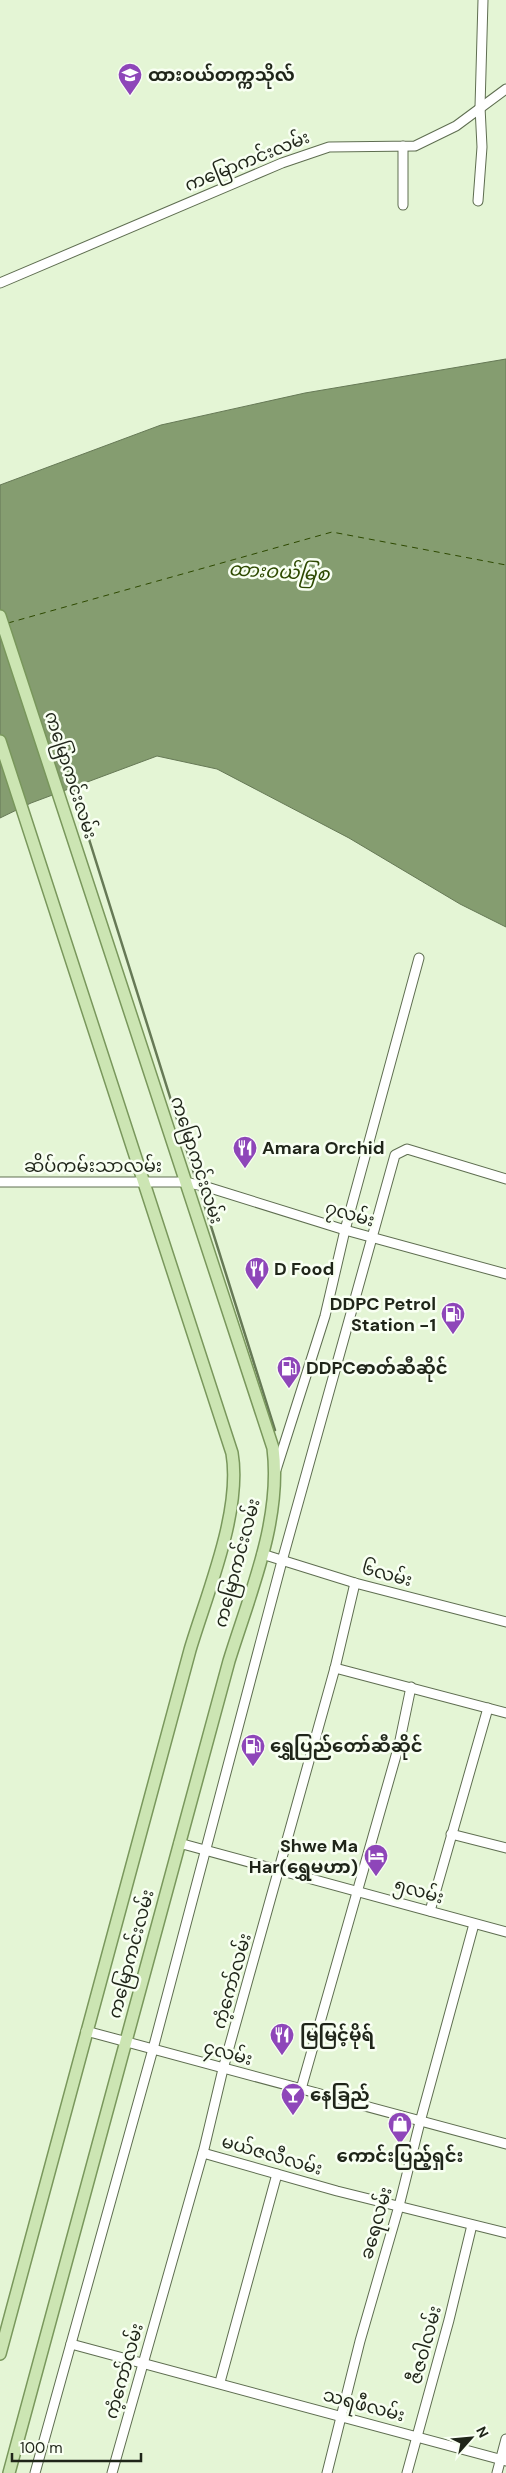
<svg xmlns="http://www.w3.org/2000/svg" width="506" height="2473" font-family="'DM Sans','Noto Sans Myanmar',sans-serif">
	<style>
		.water { fill: #859d70; stroke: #667956 }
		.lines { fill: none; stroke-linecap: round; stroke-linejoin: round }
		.stream { stroke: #667956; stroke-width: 2.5 }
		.ferry { stroke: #2d4900; stroke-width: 1; stroke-dasharray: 6 5; stroke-linecap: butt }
		.minor-casing { stroke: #5f6e51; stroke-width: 11 }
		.major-casing { stroke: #79975c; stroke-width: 14 }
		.minor { stroke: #fff; stroke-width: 9 }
		.major { stroke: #cce5b3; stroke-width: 11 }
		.labels { text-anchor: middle; stroke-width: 5; stroke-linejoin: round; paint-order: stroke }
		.poi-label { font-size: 18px; font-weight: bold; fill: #1f2519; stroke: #f8fff2; text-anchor: start }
		.street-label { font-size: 18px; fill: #1f2519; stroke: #f8fff2 }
		.water-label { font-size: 19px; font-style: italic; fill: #2d4900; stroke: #f8fff2 }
	</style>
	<rect width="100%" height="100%" fill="#e4f5d5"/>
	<polygon class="water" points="506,359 506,927 460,904 349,838 217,769 157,756 31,803 0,818 0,485 161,425 305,393"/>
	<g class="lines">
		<g class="stream">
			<polyline points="72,785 197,1183"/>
			<polyline points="199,1188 275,1430"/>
		</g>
		<polyline class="ferry" points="8,623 332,532 506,565"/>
		<defs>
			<g id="minor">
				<polyline points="478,201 482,147 480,107 483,0"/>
				<polyline points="403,205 403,146"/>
				<polyline points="0,283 282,163 329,147 415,146 456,126 506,89"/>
				<polyline points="0,1182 185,1182 207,1187 345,1230 506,1274"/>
				<polyline points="276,1470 325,1316 345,1230 419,958"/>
				<polyline points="262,1554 355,1583 506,1622"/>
				<polyline points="335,1668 506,1713"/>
				<polyline points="451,1834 506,1848"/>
				<polyline points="179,1843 506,1932"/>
				<polyline points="430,1911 488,1708"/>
				<polyline points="86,2031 506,2144"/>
				<polyline points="301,2089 399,1745 411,1687"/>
				<polyline points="203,2153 337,2191 506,2233"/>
				<polyline points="71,2344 506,2461"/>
				<polyline points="220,2382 277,2174"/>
				<polyline points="35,2473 153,2049 282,1561 395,1155 407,1149 506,1179"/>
				<polyline points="112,2473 204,2149 223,2069 335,1668 355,1583"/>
				<polyline points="327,2473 360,2341 399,2206 420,2122 474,1924"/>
				<polyline points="407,2473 449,2320 472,2225"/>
				<polyline points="497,2473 506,2439"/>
			</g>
			<g id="major">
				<path d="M0,616l273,832c9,72 -23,145 -44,213l-220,812"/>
				<path d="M0,741l232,712c10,58 -25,140 -42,197l-190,704"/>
			</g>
		</defs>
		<use href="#minor" class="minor-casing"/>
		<use href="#major" class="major-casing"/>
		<use href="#minor" class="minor"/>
		<use href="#major" class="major"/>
	</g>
	<defs>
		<symbol id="university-pin" viewBox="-11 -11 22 30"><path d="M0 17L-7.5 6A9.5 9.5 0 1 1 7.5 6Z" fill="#8e46b9" stroke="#f8fff2"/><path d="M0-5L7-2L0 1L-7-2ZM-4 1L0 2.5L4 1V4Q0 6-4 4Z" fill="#fff"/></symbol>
		<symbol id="restaurant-pin" viewBox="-11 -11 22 30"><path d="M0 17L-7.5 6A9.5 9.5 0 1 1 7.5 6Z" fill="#8e46b9" stroke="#f8fff2"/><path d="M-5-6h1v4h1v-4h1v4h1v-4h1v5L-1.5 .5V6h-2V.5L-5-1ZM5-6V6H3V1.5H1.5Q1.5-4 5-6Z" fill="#fff"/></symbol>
		<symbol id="fuel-pin" viewBox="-11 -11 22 30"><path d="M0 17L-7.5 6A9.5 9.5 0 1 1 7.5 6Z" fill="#8e46b9" stroke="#f8fff2"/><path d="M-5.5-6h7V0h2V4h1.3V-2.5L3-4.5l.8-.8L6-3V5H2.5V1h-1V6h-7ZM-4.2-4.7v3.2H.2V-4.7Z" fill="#fff"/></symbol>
		<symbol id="hotel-pin" viewBox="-11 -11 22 30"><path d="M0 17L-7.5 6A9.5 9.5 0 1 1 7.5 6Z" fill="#8e46b9" stroke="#f8fff2"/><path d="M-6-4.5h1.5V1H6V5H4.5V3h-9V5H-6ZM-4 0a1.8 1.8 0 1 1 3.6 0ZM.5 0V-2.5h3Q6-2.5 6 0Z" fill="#fff"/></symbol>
		<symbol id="bar-pin" viewBox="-11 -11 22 30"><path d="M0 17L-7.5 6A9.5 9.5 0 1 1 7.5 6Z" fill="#8e46b9" stroke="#f8fff2"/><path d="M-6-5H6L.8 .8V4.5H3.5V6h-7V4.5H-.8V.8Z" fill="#fff"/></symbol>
		<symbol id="shop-pin" viewBox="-11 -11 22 30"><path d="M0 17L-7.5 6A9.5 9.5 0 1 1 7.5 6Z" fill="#8e46b9" stroke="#f8fff2"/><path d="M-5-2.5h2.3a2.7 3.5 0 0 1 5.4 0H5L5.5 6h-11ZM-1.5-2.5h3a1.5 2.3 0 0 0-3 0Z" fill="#fff"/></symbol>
	</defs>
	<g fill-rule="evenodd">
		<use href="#university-pin" x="116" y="61" width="28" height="38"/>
		<use href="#restaurant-pin" x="231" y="1134" width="28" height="38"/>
		<use href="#restaurant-pin" x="243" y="1255" width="28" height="38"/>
		<use href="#fuel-pin" x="439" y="1300" width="28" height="38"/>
		<use href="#fuel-pin" x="275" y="1354" width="28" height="38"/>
		<use href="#fuel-pin" x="239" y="1732" width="28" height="38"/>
		<use href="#hotel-pin" x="362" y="1842" width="28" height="38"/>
		<use href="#restaurant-pin" x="268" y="2021" width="28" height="38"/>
		<use href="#bar-pin" x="279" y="2081" width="28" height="38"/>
		<use href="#shop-pin" x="386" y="2110" width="28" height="38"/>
	</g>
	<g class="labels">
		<g class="poi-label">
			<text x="148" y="81">ထားဝယ်တက္ကသိုလ်</text>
			<text x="262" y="1154">Amara Orchid</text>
			<text x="274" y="1275">D Food</text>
			<text x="436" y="1310" text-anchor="end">DDPC Petrol<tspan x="436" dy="21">Station -1</tspan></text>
			<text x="306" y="1374">DDPCဓာတ်ဆီဆိုင်</text>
			<text x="270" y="1752">ရွှေပြည်တော်ဆီဆိုင်</text>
			<text x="358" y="1852" text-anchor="end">Shwe Ma<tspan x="358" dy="21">Har(‌‌ရွှေမဟာ)</tspan></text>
			<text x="300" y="2041">မြမြင့်မိုရ်</text>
			<text x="310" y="2101">နေခြည်</text>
			<text x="400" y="2162" text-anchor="middle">ကောင်းပြည့်ရှင်း</text>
		</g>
		<g class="street-label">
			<text transform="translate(247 161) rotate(-22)" y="6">ကမြောကင်းလမ်း</text>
			<text transform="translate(71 775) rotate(72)" y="6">ကမြောကင်းလမ်း</text>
			<text transform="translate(197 1160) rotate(72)" y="6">ကမြောကင်းလမ်း</text>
			<text x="93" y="1172">ဆိပ်ကမ်းသာလမ်း</text>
			<text transform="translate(350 1214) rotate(16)" y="6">၇လမ်း</text>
			<text transform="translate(237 1563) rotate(-75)" y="6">ကမြောကင်းလမ်း</text>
			<text transform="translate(387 1574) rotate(15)" y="6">၆လမ်း</text>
			<text transform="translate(419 1891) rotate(16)" y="6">၅လမ်း</text>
			<text transform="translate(131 1954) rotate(-75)" y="6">ကမြောကင်းလမ်း</text>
			<text transform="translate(232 1981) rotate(-74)" y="6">ကံ့ကော်လမ်း</text>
			<text transform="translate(228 2053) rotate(15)" y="6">၄လမ်း</text>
			<text transform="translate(272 2155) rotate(16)" y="6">မယ်ဇလီလမ်း</text>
			<text transform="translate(376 2223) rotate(-74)" y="6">ခရေလမ်း</text>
			<text transform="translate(425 2345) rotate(-75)" y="6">ဇီဇဝါလမ်း</text>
			<text transform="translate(124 2371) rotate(-74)" y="6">ကံ့ကော်လမ်း</text>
			<text transform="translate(364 2405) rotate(15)" y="6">သရဖီလမ်း</text>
		</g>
		<g class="water-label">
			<text transform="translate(279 571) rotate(3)" y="7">ထားဝယ်မြစ</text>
		</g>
	</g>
	<g transform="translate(471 2438) rotate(63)" stroke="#f8fff2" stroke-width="4" paint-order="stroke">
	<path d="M0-4L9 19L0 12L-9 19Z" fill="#1f2519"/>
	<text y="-8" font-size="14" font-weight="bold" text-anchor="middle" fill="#1f2519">N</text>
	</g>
	<path d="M12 2453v8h129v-8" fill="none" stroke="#1f2519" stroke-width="2.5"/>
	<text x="20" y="2453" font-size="15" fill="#1f2519" stroke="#f8fff2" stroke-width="4" paint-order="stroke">100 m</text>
</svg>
